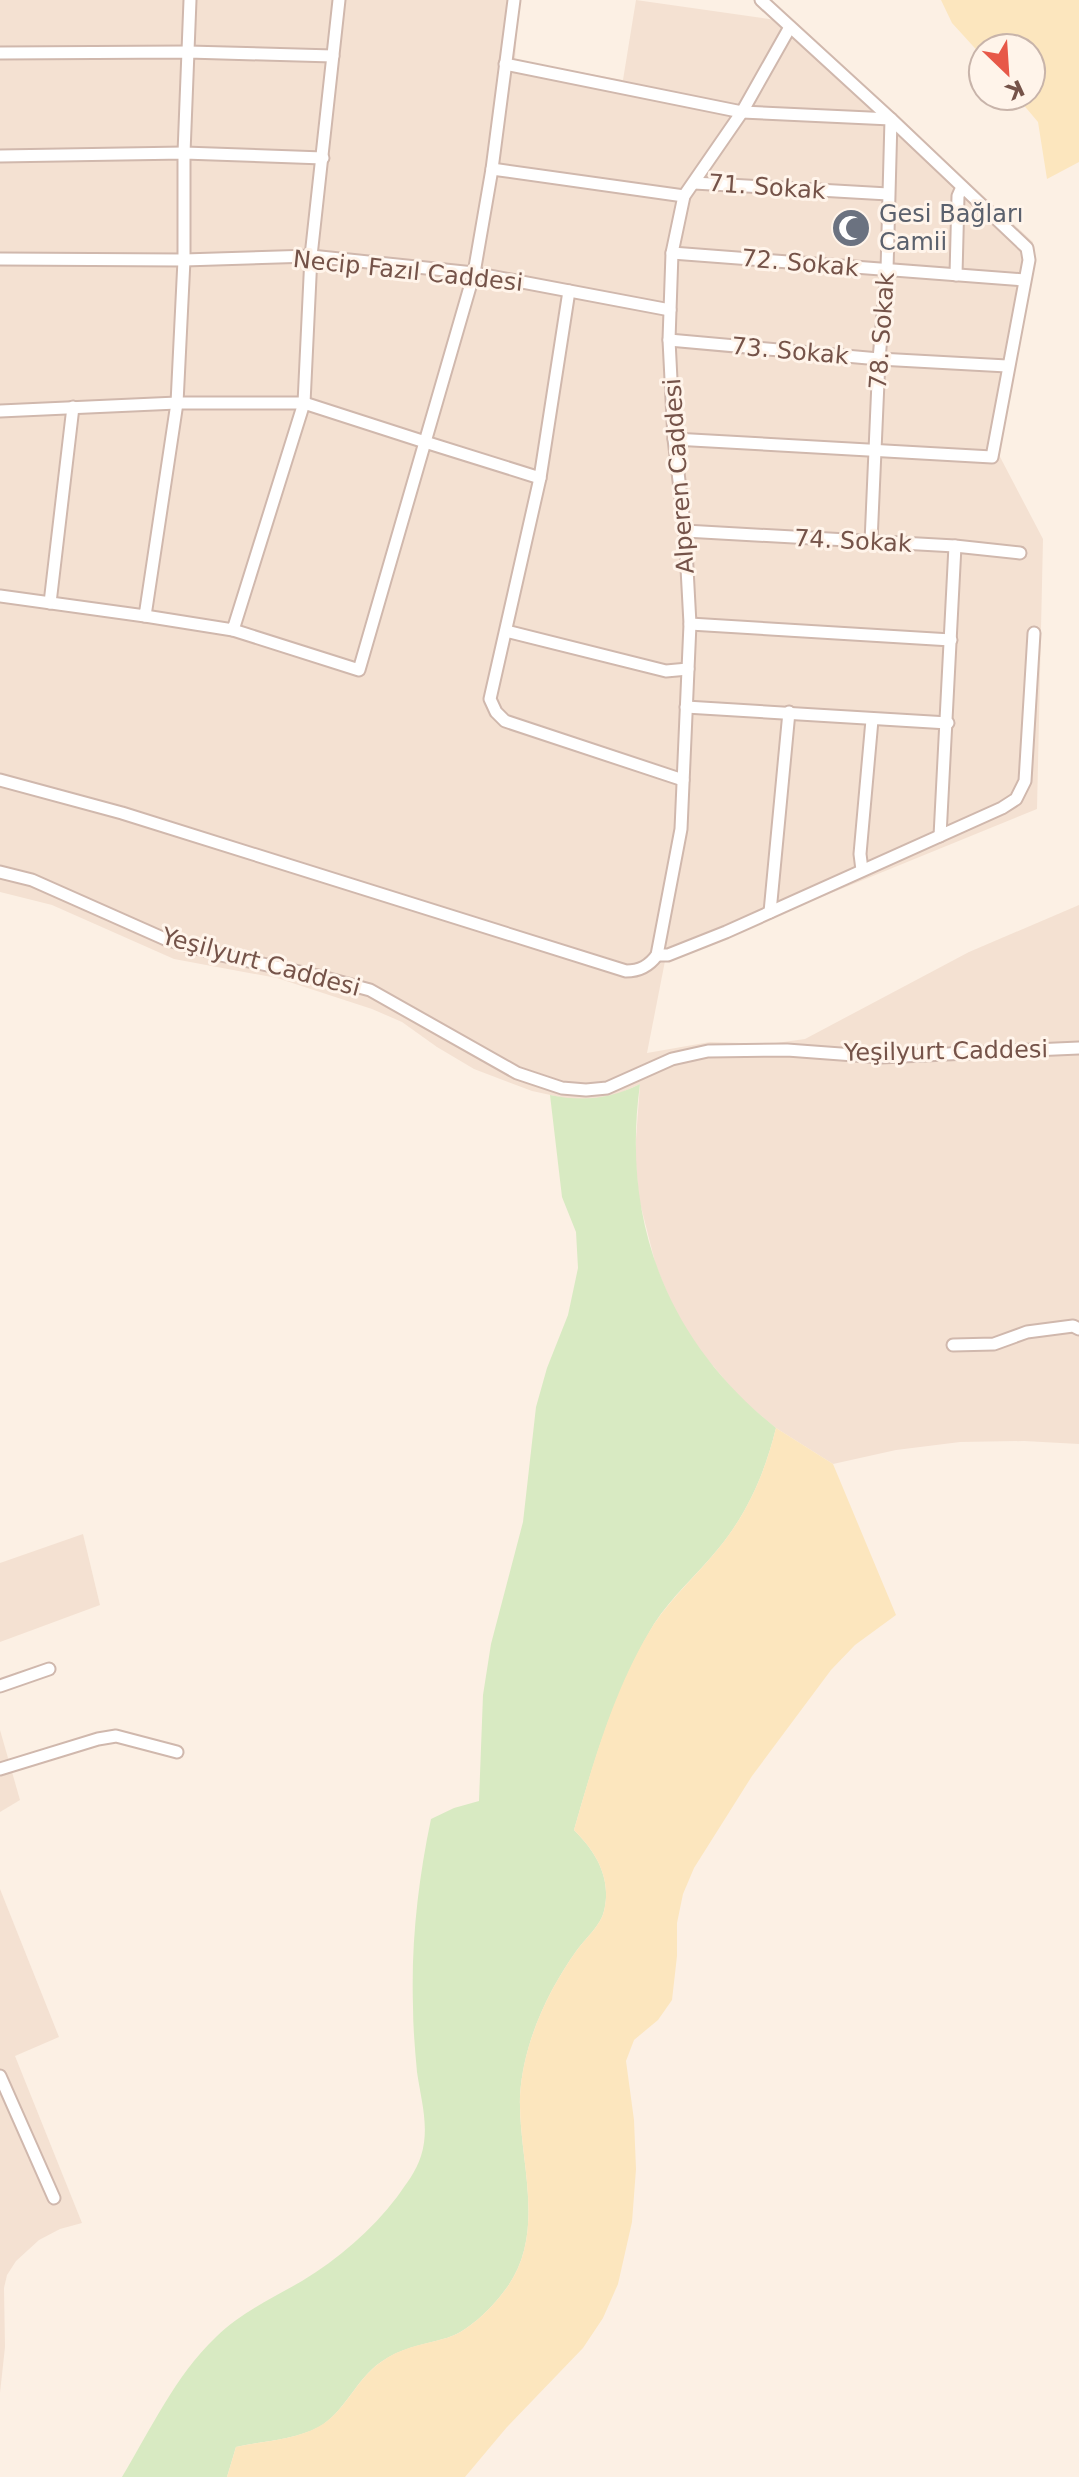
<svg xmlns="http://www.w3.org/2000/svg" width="1079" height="2477" font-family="'DejaVu Sans',sans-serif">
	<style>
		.residential { fill: #f4e1d2 }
		.green { fill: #d8eac2 }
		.sand { fill: #fce6be }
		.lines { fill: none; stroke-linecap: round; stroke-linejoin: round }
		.minor-casing { stroke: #d0b8ad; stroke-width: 15 }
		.minor { stroke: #fff; stroke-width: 11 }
		.labels { text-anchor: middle; stroke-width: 6; stroke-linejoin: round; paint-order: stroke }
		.street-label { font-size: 24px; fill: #755349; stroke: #fff4ea }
		.worship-label { font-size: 24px; fill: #5b616d; stroke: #fff4ea; text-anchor: start }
	</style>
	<rect width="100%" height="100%" fill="#fcf0e4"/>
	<g class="residential">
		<polygon points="0,0 519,0 515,60 623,80 636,0 797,23 1033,242 999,455 1043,539 1037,809 665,961 647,1053 710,1042 769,1044 805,1039 969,952 1079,905 1079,1444 1024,1441 960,1442 896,1450 833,1464 776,1428 741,1399 698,1348 674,1309 656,1266 639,1199 635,1153 640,1084 618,1094 594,1099 569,1099 532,1091 474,1069 437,1047 402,1022 372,1009 277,978 174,959 52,905 0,892"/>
		<polygon points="83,1534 100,1605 0,1642 0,1563"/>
		<polygon points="0,1730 20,1800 0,1812"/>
		<polygon points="0,1889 59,2037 15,2056 82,2223 60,2229 39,2240 16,2261 7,2275 4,2288 5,2347 0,2393"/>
	</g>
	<path class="green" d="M640,1084c-19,137 27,257 136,344 -11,45 -29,86 -58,121 -21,26 -46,47 -64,75 -38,63 -60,136 -80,206 22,22 38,48 30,81 -3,14 -18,27 -27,39 -30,42 -54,94 -57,146 -2,63 27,133 -12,190 -14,20 -41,48 -65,53 -22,6 -42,9 -62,23 -25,17 -36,50 -62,65 -24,13 -57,14 -83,20l-9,30h-105c29,-48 53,-101 94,-140 26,-25 55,-38 86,-56 36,-22 69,-50 95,-84 9,-13 19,-25 24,-41 9,-28 0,-56 -4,-84 -2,-22 -4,-44 -4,-66 -2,-63 5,-125 18,-187l23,-11 25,-7 4,-106 8,-51 32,-122 13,-115 11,-39 21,-53 10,-47 -2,-36 -14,-35 -12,-102c33,7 60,4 90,-11z"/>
	<g class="sand">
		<polygon points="941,0 1079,0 1079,162 1047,179 1038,122 1016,96 1031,96 1031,48 983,48 983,57 952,23"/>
		<path d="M776,1428l57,36 63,151 -41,30 -24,25 -79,106 -58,92 -11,26 -6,29v33l-5,44 -14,20 -24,20 -8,21 8,59 2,49 -4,53 -14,62 -15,34 -20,30 -76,79 -42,50h-238l9,-30c26,-6 59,-7 82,-20 27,-14 37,-47 63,-65 19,-14 39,-17 62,-23 24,-5 51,-33 65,-53 39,-57 10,-127 12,-190 3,-52 27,-104 57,-146 9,-12 24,-25 27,-39 8,-33 -8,-59 -30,-81 20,-70 41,-144 80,-206 19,-28 43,-49 64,-75 29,-35 47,-76 58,-121z"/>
	</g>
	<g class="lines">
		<defs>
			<g id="minor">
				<polyline points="514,0 492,169 474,273 425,442 540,478 569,291"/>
				<polyline points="761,0 891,119 887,270 879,359 871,542"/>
				<polyline points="0,53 188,52 333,56"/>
				<polyline points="505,64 742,112 891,119 1027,248 1029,260 992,457 674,439"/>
				<polyline points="0,156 184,153 323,158"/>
				<polyline points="492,169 684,196"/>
				<polyline points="694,183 888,194"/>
				<polyline points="672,253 1024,280"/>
				<polyline points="0,259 184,260 311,256 474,273 670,310"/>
				<polyline points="956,275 958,196 962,187"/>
				<polyline points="669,340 879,359 1007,366"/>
				<polyline points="0,411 177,403 304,403 425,442 359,670 233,630"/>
				<polyline points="540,478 490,699 496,712 505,721 683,780"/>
				<polyline points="685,531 955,546 1020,553"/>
				<polyline points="0,596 145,616 177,403 184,260 184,153 190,0"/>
				<polyline points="50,603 73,407"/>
				<polyline points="145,616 233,630 304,403 311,256 339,0"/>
				<polyline points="690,624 951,640"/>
				<polyline points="506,631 666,671 688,669"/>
				<polyline points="686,707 948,723"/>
				<path d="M0,780l122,33 504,158c14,0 23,-5 31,-16l24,-126 9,-205 -5,-93 -11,-92 -5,-99 3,-87 12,-57 58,-84 48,-85"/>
				<polyline points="940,836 955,546"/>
				<polyline points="862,870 860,854 872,720"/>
				<polyline points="0,872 32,880 165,939 221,955 318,976 370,990 517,1073 562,1088 586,1090 607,1088 672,1059 708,1051 787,1050 881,1057 1079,1048"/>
				<polyline points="770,912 789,712"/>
				<polyline points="657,955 668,955 726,932 1002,808 1016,799 1025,781 1034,633"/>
				<polyline points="953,1345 994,1344 1027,1332 1073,1326 1079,1329"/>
				<polyline points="0,1686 49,1669"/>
				<polyline points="0,1769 98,1739 116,1736 177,1752"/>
				<polyline points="0,2076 54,2198"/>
			</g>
		</defs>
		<use href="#minor" class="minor-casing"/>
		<use href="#minor" class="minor"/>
	</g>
	<defs>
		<symbol id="mosque-disc" viewBox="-11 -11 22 22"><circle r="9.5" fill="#6b7280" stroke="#fff4ea"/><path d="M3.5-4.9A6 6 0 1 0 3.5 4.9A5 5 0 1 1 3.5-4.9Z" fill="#fff"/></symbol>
	</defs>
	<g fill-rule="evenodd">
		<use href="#mosque-disc" x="829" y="206" width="44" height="44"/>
	</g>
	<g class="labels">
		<g class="street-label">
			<text transform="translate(767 187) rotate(4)" y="8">71. Sokak</text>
			<text transform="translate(800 263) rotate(5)" y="8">72. Sokak</text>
			<text transform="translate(408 271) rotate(6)" y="8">Necip Fazıl Caddesi</text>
			<text transform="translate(882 331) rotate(-86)" y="8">78. Sokak</text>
			<text transform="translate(790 351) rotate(5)" y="8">73. Sokak</text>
			<text transform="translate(679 476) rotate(-94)" y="8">Alperen Caddesi</text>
			<text transform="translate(853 541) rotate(3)" y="8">74. Sokak</text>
			<text transform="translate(261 962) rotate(15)" y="8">Yeşilyurt Caddesi</text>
			<text transform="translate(946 1051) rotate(-1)" y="8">Yeşilyurt Caddesi</text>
		</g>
		<g class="worship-label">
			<text x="879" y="222">Gesi Bağları<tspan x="879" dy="28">Camii</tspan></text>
		</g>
	</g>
	<g transform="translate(1007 72) rotate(155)"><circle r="38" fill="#fff4ea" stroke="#c8b4aa" stroke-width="2"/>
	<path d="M0-6L14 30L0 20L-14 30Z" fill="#e75848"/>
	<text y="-12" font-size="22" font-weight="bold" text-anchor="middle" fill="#755349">K</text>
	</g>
</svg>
